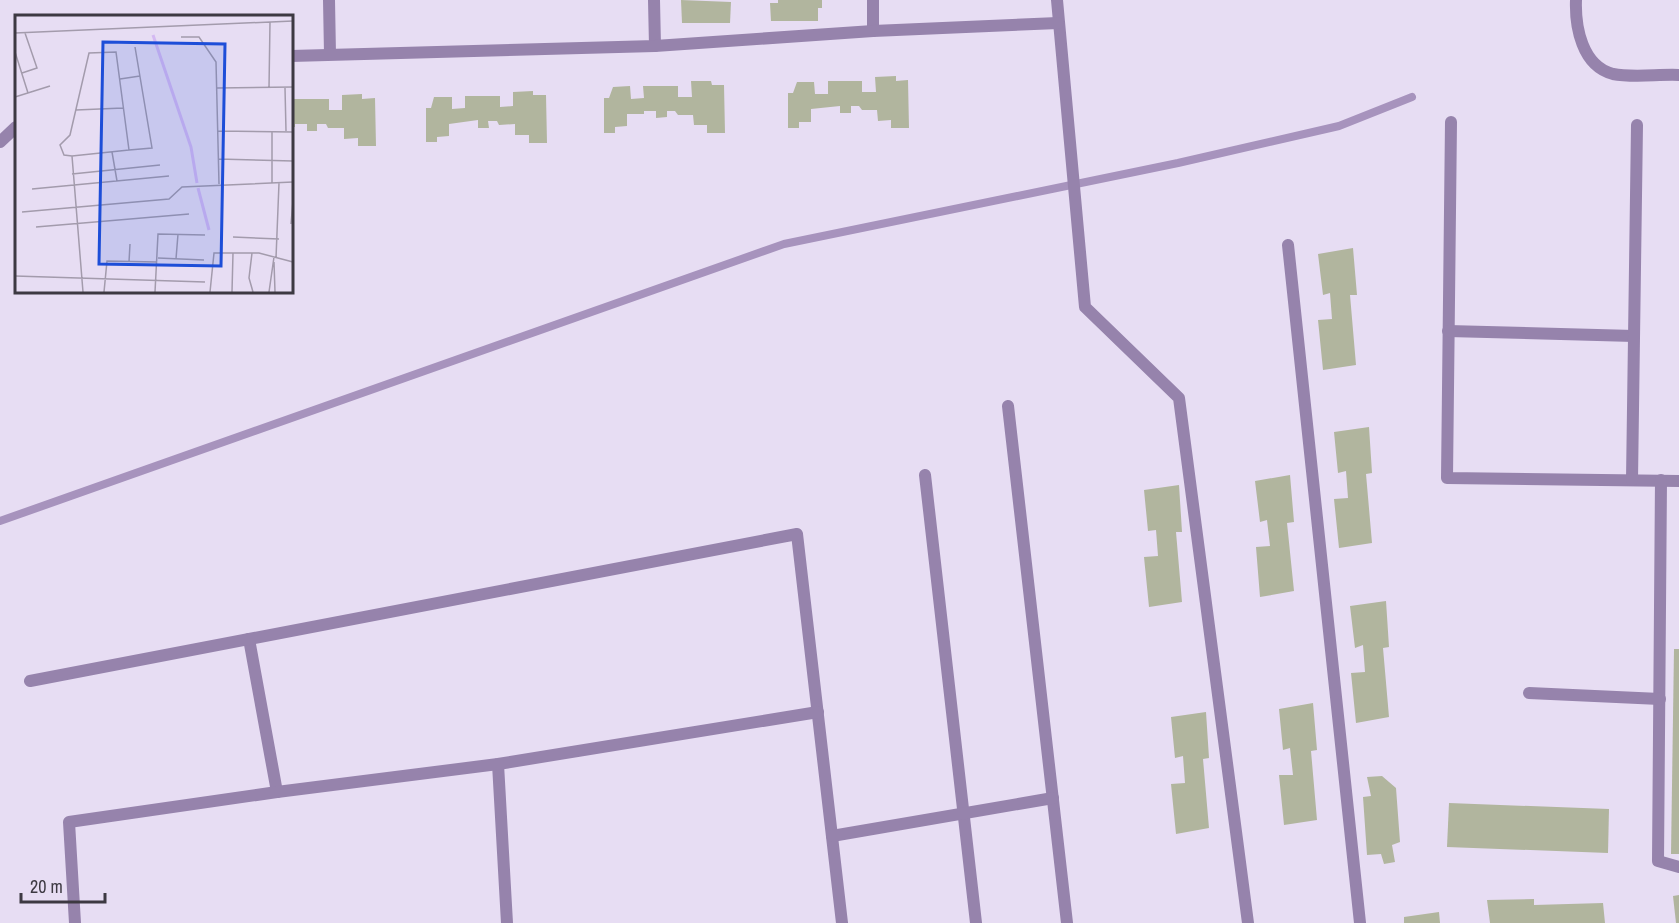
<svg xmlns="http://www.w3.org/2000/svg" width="1679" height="923" font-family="'Archivo Narrow',sans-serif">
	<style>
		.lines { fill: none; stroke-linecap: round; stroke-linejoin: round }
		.stream { stroke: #a793bd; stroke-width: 8 }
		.building { fill: #b1b59e }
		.minor { stroke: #9683ac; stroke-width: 12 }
		.inset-river { fill: none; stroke: #d4b9f2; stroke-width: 3 }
		.inset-road { fill: none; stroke: #a39bac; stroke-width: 1.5 }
		.view { fill: #1d4ed8; fill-opacity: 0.15; stroke: #1d4ed8; stroke-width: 3 }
		.inset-edge { fill: none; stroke: #3d3942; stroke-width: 3 }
	</style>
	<rect width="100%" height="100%" fill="#e7ddf3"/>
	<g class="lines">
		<polyline class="stream" points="0,521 784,244 1178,163 1339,126 1412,97"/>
	</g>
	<g class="building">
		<polygon points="681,0 731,2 730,23 682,23"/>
		<polygon points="778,0 822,0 822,8 818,8 818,21 771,21 770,3 778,3"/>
		<polygon points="896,76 896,81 908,80 909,128 891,128 891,120 878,121 877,110 862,110 859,106 851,106 851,113 840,113 840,106 811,109 811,122 799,122 799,128 788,128 788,93 793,93 797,82 814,82 815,94 828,94 828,81 862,81 862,92 876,92 875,77"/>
		<polygon points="691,81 711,81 712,85 724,85 725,133 707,133 707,125 694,125 693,115 678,115 675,111 667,111 667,117 656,118 656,111 644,111 644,114 627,114 627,126 615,127 615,133 604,133 604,98 609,98 613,87 630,86 631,99 644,98 643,86 678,86 678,97 692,97"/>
		<polygon points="533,91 533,95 546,95 547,143 529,143 529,135 515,135 515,124 499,125 497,121 488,121 489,128 478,128 478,120 449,124 449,136 437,137 437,142 426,142 426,108 431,108 434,97 452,97 452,109 465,108 465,96 500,96 500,107 513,106 513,92"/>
		<polygon points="362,94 362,99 375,98 376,146 358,146 358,138 344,139 344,128 328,128 326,124 317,124 317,131 307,131 307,124 295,124 295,127 291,127 294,99 329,99 329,110 342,110 342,95"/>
		<polygon points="1353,248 1357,295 1350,295 1356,365 1323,370 1318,320 1332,319 1330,293 1323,295 1318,254"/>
		<polygon points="1369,427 1372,473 1366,474 1372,543 1339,548 1334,499 1348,498 1346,471 1338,473 1334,432"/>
		<polygon points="1290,475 1294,522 1287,523 1294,591 1260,597 1256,547 1270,546 1267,520 1260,522 1255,481"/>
		<polygon points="1179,485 1182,532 1176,532 1182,602 1149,607 1144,557 1158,556 1156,530 1148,531 1144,490"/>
		<polygon points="1386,601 1389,647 1383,648 1389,717 1356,723 1351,673 1365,672 1363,645 1355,648 1350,606"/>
		<polygon points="1674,649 1679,649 1679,854 1671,854"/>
		<polygon points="1313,703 1317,750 1311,751 1317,820 1284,825 1279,775 1293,775 1290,748 1283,750 1279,709"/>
		<polygon points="1206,712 1209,758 1203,759 1209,828 1176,834 1171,784 1185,783 1183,756 1175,758 1171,717"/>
		<polygon points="1382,776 1396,788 1400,842 1392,845 1395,862 1384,864 1381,854 1367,855 1363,797 1371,796 1367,777"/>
		<polygon points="1449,803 1609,809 1608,853 1447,847"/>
		<polygon points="1679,895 1679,923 1676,923 1673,896"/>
		<polygon points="1534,899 1534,905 1603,903 1605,923 1490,923 1487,900"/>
		<polygon points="1439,912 1440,923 1404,923 1404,917"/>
	</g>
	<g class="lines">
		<g class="minor">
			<polyline points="329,0 330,54"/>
			<polyline points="654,0 655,46"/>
			<polyline points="1057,0 1085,307 1179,398 1248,923"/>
			<path d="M1576,0c-1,27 6,66 37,74 20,4 46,0 66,1"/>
			<polyline points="873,31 873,0"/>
			<polyline points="291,56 655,46 873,31 1058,23"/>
			<polyline points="1451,122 1447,478 1679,481"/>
			<polyline points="0,142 16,127"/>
			<polyline points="1288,245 1360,923"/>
			<polyline points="1448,331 1634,336"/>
			<polyline points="1008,406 1067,923"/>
			<polyline points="925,475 976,923"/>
			<polyline points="1632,480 1637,125"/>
			<polyline points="1661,480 1658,861 1679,867"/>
			<polyline points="249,639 277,792"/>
			<polyline points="30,681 797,534 842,923"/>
			<polyline points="1529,693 1660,699"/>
			<polyline points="498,764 507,923"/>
			<polyline points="832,836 1053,798"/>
			<polyline points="75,923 69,822 277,792 498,764 818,712"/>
		</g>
	</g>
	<g transform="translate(15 15)">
		<rect width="278" height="278" fill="#e7ddf3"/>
		<path class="inset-river" d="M138,20l38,112 6,36M183,173l11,42"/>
		<path class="inset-road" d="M0,18l278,-12M166,22h18l17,25 3,122M0,37l13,41M7,58l15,-5 -12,-35M105,64l20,-3M202,73l76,-1M254,73l1,-66M270,73l1,43M0,82l35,-11M61,95l47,-2M202,116l76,1M114,135l-13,-98 -27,1 -19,82 -10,10 4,10 8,1 57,-6 23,-2 -17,-101M97,137l5,29M57,141l11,136M203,144l75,2M57,159l88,-9M257,168v-52M17,174l137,-13M7,197l147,-13 13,-12 111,-5M276,209l2,-23M21,212l153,-13M218,222l46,2M237,238l-3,25 4,14M143,243l46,2M261,243l3,-75M161,244l2,-25M114,247l1,-18M259,247l1,30M0,261l190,6M89,277l3,-31 50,1M140,277l3,-58 47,1M195,277l4,-39h45l34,9M217,277l1,-39M254,277l5,-35"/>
		<path class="view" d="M88,27l122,2 -4,222 -122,-2z"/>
		<rect width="278" height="278" class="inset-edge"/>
	</g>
	<path d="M21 893v9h84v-9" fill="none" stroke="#3d3942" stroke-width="3"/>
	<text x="30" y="893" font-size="18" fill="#3d3942" stroke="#e7ddf3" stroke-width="4.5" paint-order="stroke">20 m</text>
</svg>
